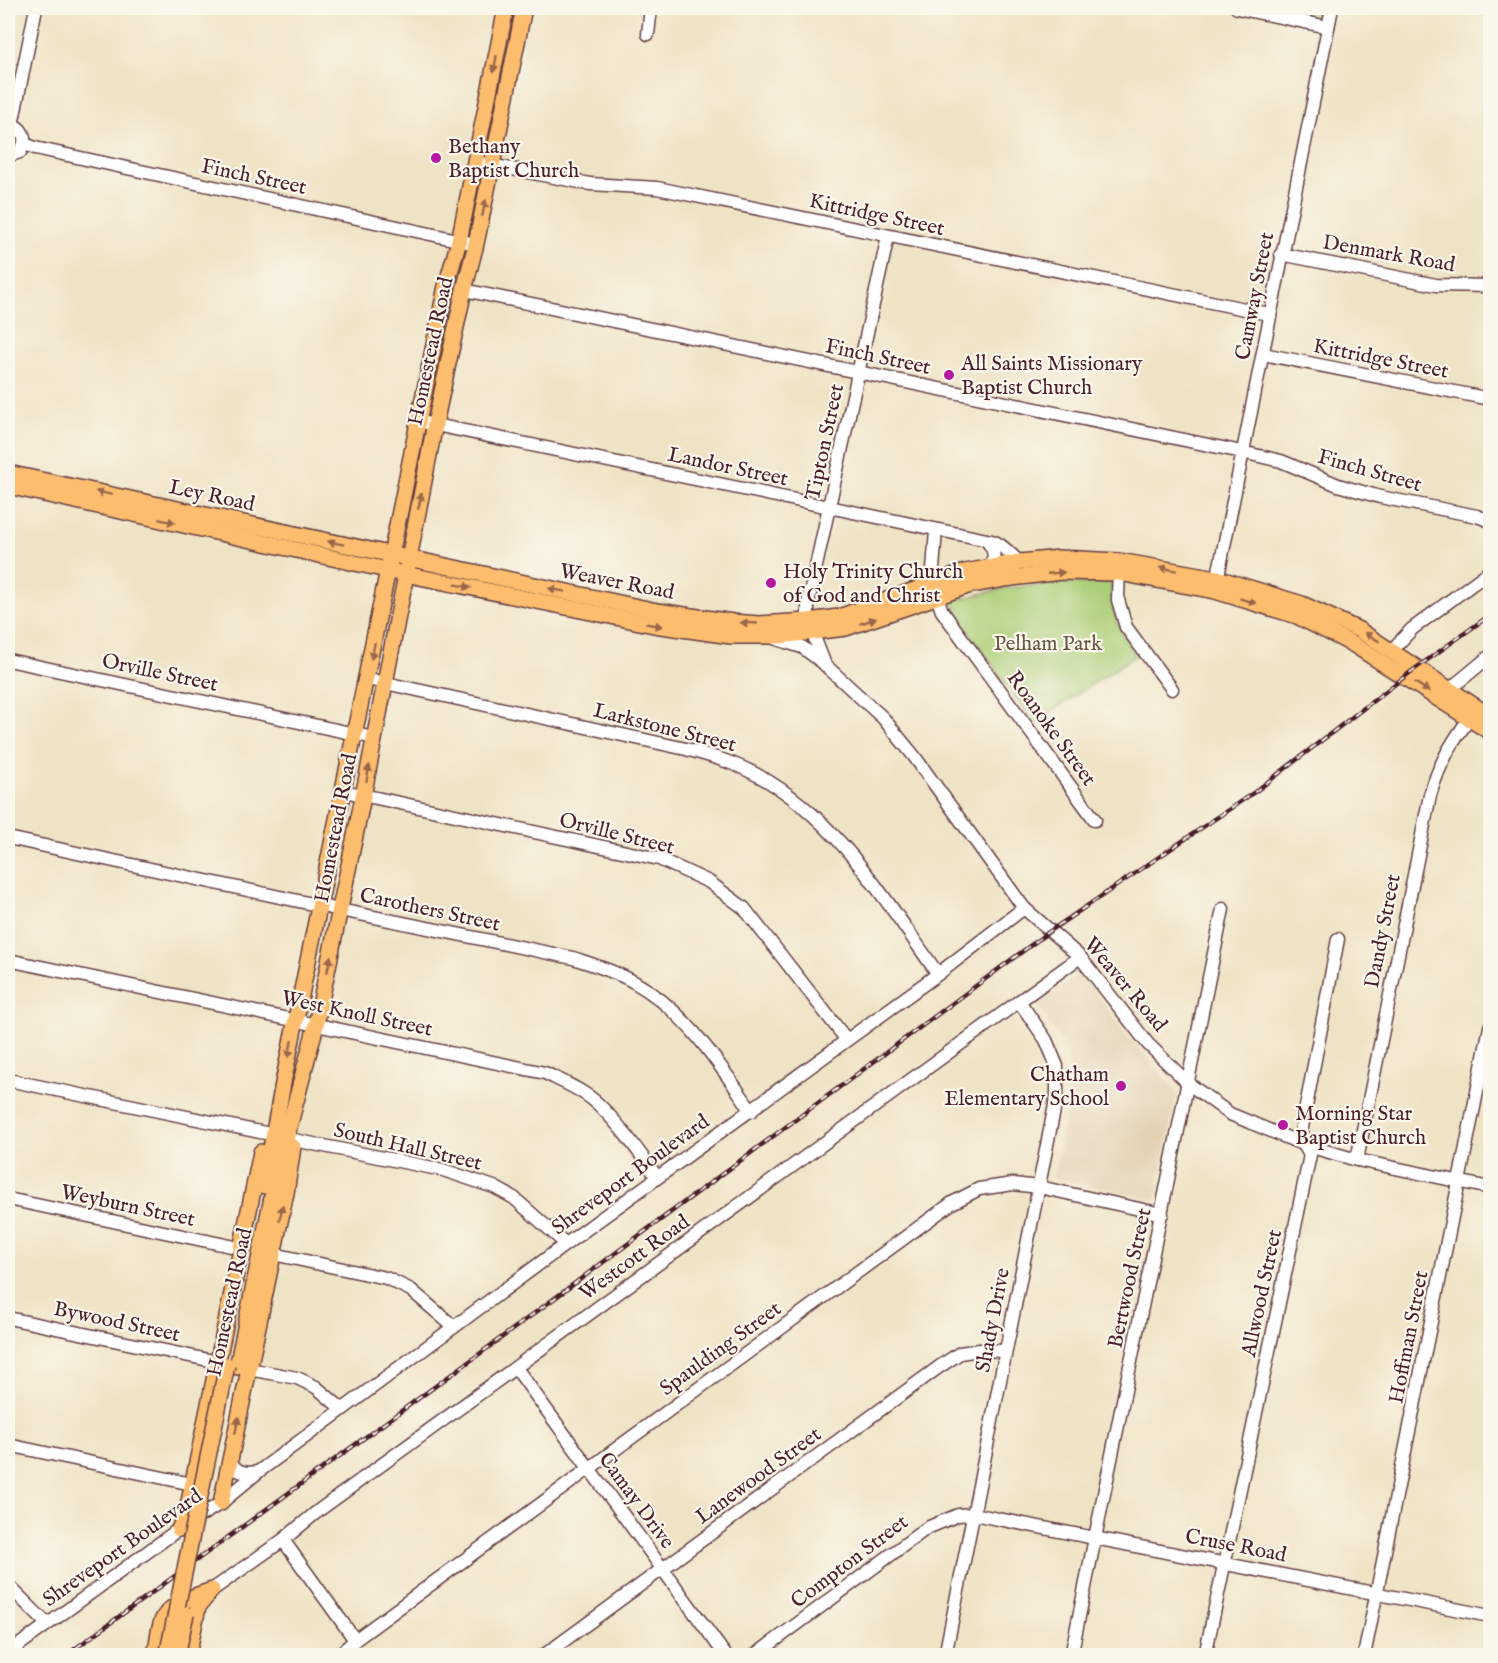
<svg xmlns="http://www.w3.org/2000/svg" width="1498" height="1663" font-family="'IM FELL English',serif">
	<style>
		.built { fill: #e3d2b4 }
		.green { fill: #abce77; stroke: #7a7651; stroke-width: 1.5 }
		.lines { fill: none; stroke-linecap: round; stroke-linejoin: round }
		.minor-casing { stroke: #633c42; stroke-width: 15 }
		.major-casing { stroke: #633c42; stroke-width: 18 }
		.minor { stroke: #fff; stroke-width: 12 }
		.major { stroke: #fcbd6e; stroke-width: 15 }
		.rail-casing { stroke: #4a1f2b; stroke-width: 4.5 }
		.rail { stroke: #fbf7ec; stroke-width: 2; stroke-dasharray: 7; stroke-linecap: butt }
		.major-bridge-casing { stroke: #633c42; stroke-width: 18; stroke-linecap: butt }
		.major-bridge { stroke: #fcbd6e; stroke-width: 15 }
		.oneway { fill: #9a6649 }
		.poi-dot { fill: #b5179e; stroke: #fbf7ec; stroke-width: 2 }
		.labels { text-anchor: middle; stroke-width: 4.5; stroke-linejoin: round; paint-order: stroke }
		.poi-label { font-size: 21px; fill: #4a1f2b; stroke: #fbf7ec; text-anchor: start }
		.street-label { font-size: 21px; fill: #4a1f2b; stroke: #fbf7ec }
		.park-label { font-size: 21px; fill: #675442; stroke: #fbf7ec }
	</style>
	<rect width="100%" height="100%" fill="#fbf7ec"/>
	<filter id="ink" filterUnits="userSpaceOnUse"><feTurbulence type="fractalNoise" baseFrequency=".0167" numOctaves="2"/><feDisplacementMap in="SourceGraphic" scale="12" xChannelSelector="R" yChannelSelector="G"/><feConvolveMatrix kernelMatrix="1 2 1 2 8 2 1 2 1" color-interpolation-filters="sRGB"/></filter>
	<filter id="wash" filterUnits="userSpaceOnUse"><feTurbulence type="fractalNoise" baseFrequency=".008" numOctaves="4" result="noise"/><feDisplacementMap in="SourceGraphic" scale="24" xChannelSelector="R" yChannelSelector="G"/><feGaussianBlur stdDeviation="1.35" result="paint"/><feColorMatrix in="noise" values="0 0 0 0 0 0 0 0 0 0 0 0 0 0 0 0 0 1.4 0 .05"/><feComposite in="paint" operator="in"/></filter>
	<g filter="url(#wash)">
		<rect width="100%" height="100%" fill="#efe3c5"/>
		<polygon class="built" points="1081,972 1129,1038 1177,1093 1156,1200 1053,1178 1069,1101 1071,1080 1068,1058 1058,1035 1037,1004"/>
		<g class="green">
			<polygon points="1252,8 1329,8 1327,16 1319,21"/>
			<path d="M1054,583h57c0,34 7,44 25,72l-102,68 -67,-94 -15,-28 49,-12z"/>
		</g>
	</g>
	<g filter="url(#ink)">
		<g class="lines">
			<defs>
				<g id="minor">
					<polyline points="1237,8 1328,27"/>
					<polyline points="648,34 651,8"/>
					<path d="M8,124c15,2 21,15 12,28l-12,4"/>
					<polyline points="12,125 36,8"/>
					<polyline points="25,144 35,148 476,244"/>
					<polyline points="475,162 590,184 657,188 1269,314"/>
					<polyline points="888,236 808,603 808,621 825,665 883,718 914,756 1024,908 1080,957 1148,1044 1189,1084 1230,1114 1305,1145 1357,1160 1490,1188"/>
					<polyline points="1281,254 1436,285 1490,286"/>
					<polyline points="464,290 1242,452 1281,461 1338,485 1380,497 1477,516 1490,521"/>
					<polyline points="1263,354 1490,399"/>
					<path d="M426,423l566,118c11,3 18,14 28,21"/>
					<polyline points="936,530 932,583 942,611 1095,820"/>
					<path d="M987,541c8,10 9,15 2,26"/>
					<polyline points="1119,566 1118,600 1126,627 1172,689"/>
					<polyline points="1216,586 1332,8"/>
					<polyline points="774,638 802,647 822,662"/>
					<polyline points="1392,650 1412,629 1490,571"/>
					<polyline points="8,660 374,738"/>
					<path d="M367,679l319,70c25,7 50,14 73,27 79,43 128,127 179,198"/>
					<polyline points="1450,689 1490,656"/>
					<polyline points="344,791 659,859 709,882 744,908 846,1039"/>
					<path d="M8,838l332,72 233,48c21,7 42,13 61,24 52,29 84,81 118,129"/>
					<path d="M8,960l537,113c18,9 38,17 53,31 23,22 41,48 59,73"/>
					<polyline points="8,1080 265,1133"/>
					<polyline points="294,1140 443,1170 494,1187 514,1198 566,1244"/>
					<path d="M1357,1160l73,-365c9,-30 20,-50 39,-76"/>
					<polyline points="8,1199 240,1248"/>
					<polyline points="273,1254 386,1278 411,1290 454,1327"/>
					<polyline points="8,1318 218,1362"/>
					<polyline points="516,1368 726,1656"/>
					<polyline points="249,1369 297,1378 316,1387 342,1409"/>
					<polyline points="8,1445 192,1484"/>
					<path d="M230,1460c5,13 16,14 28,12"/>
					<polyline points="283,1540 355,1640"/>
					<polyline points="8,1585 47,1624"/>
					<polyline points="212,1590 283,1540 318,1511 1080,957"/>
					<polyline points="8,1653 179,1529 221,1503 258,1472 566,1244 938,974 1024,908"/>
					<polyline points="338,1656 355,1640 952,1203 979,1189 1013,1184 1039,1187 1162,1214"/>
					<polyline points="543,1656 939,1367 960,1353 979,1350 1005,1351"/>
					<polyline points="754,1656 927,1528 958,1515 973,1514 1490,1616"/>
					<polyline points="945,1656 1057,1095 1057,1066 1046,1040 1019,1001"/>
					<polyline points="1071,1656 1223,909"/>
					<polyline points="1205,1656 1310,1155 1300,1138 1338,939"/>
					<polyline points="1364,1656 1490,1027"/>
				</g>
				<g id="major">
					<polyline points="8,473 657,611 733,622 759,624 808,621 839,617 965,572 1020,562 1059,558 1119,561 1217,578 1302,604 1359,630 1490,716"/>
					<polyline points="8,486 405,574 654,625 731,636 779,636 846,628 968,586 1005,579 1061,572 1119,573 1215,591 1297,616 1354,645 1490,732"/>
					<polyline points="264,1186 284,1078 446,286 459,241 506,8"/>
					<polyline points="237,1367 277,1173 316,1025 363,797 435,424 464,290 476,244 524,8"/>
					<polyline points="221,1503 286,1193 293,1147"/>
					<polyline points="179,1529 187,1511 261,1152"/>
					<path d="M155,1656c3,-13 3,-32 11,-42 7,-11 34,-20 46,-24"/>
					<polyline points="188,1656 198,1607 210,1592"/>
				</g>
			</defs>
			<use href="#minor" class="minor-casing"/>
			<use href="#major" class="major-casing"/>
			<use href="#minor" class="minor"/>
			<use href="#major" class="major"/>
			<defs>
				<polyline id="rail" points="65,1656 474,1358 1050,931 1256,791 1412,671 1490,615"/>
			</defs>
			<use href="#rail" class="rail-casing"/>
			<use href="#rail" class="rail"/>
			<defs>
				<g id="major-bridge">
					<polyline points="167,1656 227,1365"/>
					<polyline points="177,1656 186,1614"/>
				</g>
			</defs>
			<use href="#major-bridge" class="major-bridge-casing"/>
			<use href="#major-bridge" class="major-bridge"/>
		</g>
		<defs><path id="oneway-solid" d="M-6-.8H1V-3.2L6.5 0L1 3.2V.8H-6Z" transform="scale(1.5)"/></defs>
		<g class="oneway">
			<use href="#oneway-solid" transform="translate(495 64) rotate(101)"/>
			<use href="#oneway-solid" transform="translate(484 208) rotate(-78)"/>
			<use href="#oneway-solid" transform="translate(104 493) rotate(-168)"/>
			<use href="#oneway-solid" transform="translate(420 501) rotate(-78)"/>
			<use href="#oneway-solid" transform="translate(167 521) rotate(12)"/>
			<use href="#oneway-solid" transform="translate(336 543) rotate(-168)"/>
			<use href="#oneway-solid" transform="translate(1168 569) rotate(-170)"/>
			<use href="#oneway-solid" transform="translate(1056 573) rotate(-5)"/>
			<use href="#oneway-solid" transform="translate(463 586) rotate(12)"/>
			<use href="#oneway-solid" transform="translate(557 590) rotate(-168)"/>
			<use href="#oneway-solid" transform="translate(1248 601) rotate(17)"/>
			<use href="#oneway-solid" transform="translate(868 621) rotate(-19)"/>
			<use href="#oneway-solid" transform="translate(749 623) rotate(-177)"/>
			<use href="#oneway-solid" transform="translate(654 625) rotate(10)"/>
			<use href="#oneway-solid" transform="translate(1372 637) rotate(-148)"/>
			<use href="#oneway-solid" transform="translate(373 651) rotate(102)"/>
			<use href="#oneway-solid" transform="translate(1422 687) rotate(34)"/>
			<use href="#oneway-solid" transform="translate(368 773) rotate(-80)"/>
			<use href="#oneway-solid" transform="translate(329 964) rotate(-78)"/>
			<use href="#oneway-solid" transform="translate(290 1049) rotate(102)"/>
			<use href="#oneway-solid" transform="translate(281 1213) rotate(-78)"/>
			<use href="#oneway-solid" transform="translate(237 1425) rotate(-78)"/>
		</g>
	</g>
	<g class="poi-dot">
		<circle cx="436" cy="158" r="6"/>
		<circle cx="949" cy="375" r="6"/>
		<circle cx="771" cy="583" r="6"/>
		<circle cx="1121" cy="1086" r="6"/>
		<circle cx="1283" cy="1125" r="6"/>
	</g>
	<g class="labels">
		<g class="poi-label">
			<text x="448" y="153">Bethany<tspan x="448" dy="24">Baptist Church</tspan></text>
			<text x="961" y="370">All Saints Missionary<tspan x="961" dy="24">Baptist Church</tspan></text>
			<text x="783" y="578">Holy Trinity Church<tspan x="783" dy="24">of God and Christ</tspan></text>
			<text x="1109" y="1081" text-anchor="end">Chatham<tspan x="1109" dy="24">Elementary School</tspan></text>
			<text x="1295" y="1120">Morning Star<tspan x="1295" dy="24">Baptist Church</tspan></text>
		</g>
		<g class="street-label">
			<text transform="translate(254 176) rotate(12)" y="7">Finch Street</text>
			<text transform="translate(877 214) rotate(12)" y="7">Kittridge Street</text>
			<text transform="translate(1389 253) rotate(10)" y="7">Denmark Road</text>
			<text transform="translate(1254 296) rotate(-79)" y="7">Camway Street</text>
			<text transform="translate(430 351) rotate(-78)" y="7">Homestead Road</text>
			<text transform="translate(878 356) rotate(12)" y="7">Finch Street</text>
			<text transform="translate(1381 358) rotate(11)" y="7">Kittridge Street</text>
			<text transform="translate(824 442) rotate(-78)" y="7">Tipton Street</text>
			<text transform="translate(728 466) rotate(12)" y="7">Landor Street</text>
			<text transform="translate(1370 470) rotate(16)" y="7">Finch Street</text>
			<text transform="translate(212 495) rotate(12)" y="7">Ley Road</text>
			<text transform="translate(617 581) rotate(11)" y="7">Weaver Road</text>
			<text transform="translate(160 672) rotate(12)" y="7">Orville Street</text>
			<text transform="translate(665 727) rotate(14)" y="7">Larkstone Street</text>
			<text transform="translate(1052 728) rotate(54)" y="7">Roanoke Street</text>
			<text transform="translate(335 828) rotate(-79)" y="7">Homestead Road</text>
			<text transform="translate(617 833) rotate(14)" y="7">Orville Street</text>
			<text transform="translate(430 909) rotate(12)" y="7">Carothers Street</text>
			<text transform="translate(1382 931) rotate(-79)" y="7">Dandy Street</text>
			<text transform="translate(1126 984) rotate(50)" y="7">Weaver Road</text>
			<text transform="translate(357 1013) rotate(12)" y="7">West Knoll Street</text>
			<text transform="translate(408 1146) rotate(13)" y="7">South Hall Street</text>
			<text transform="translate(630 1174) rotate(-36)" y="7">Shreveport Boulevard</text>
			<text transform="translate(128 1205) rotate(12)" y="7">Weyburn Street</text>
			<text transform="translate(634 1257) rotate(-36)" y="7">Westcott Road</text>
			<text transform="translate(1129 1278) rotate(-78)" y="7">Bertwood Street</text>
			<text transform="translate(1261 1293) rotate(-78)" y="7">Allwood Street</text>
			<text transform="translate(229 1302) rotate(-78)" y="7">Homestead Road</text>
			<text transform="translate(992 1320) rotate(-79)" y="7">Shady Drive</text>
			<text transform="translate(117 1321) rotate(12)" y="7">Bywood Street</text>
			<text transform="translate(1408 1337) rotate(-79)" y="7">Hoffman Street</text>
			<text transform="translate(720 1348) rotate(-36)" y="7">Spaulding Street</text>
			<text transform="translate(758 1475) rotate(-36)" y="7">Lanewood Street</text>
			<text transform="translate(637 1500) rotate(54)" y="7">Camay Drive</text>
			<text transform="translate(1236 1545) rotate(11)" y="7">Cruse Road</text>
			<text transform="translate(122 1547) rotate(-35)" y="7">Shreveport Boulevard</text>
			<text transform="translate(849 1561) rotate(-37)" y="7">Compton Street</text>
		</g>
		<g class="park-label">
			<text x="1048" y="650">Pelham Park</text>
		</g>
	</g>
	<rect width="1498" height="1663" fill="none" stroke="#fbf7ec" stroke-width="30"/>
</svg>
